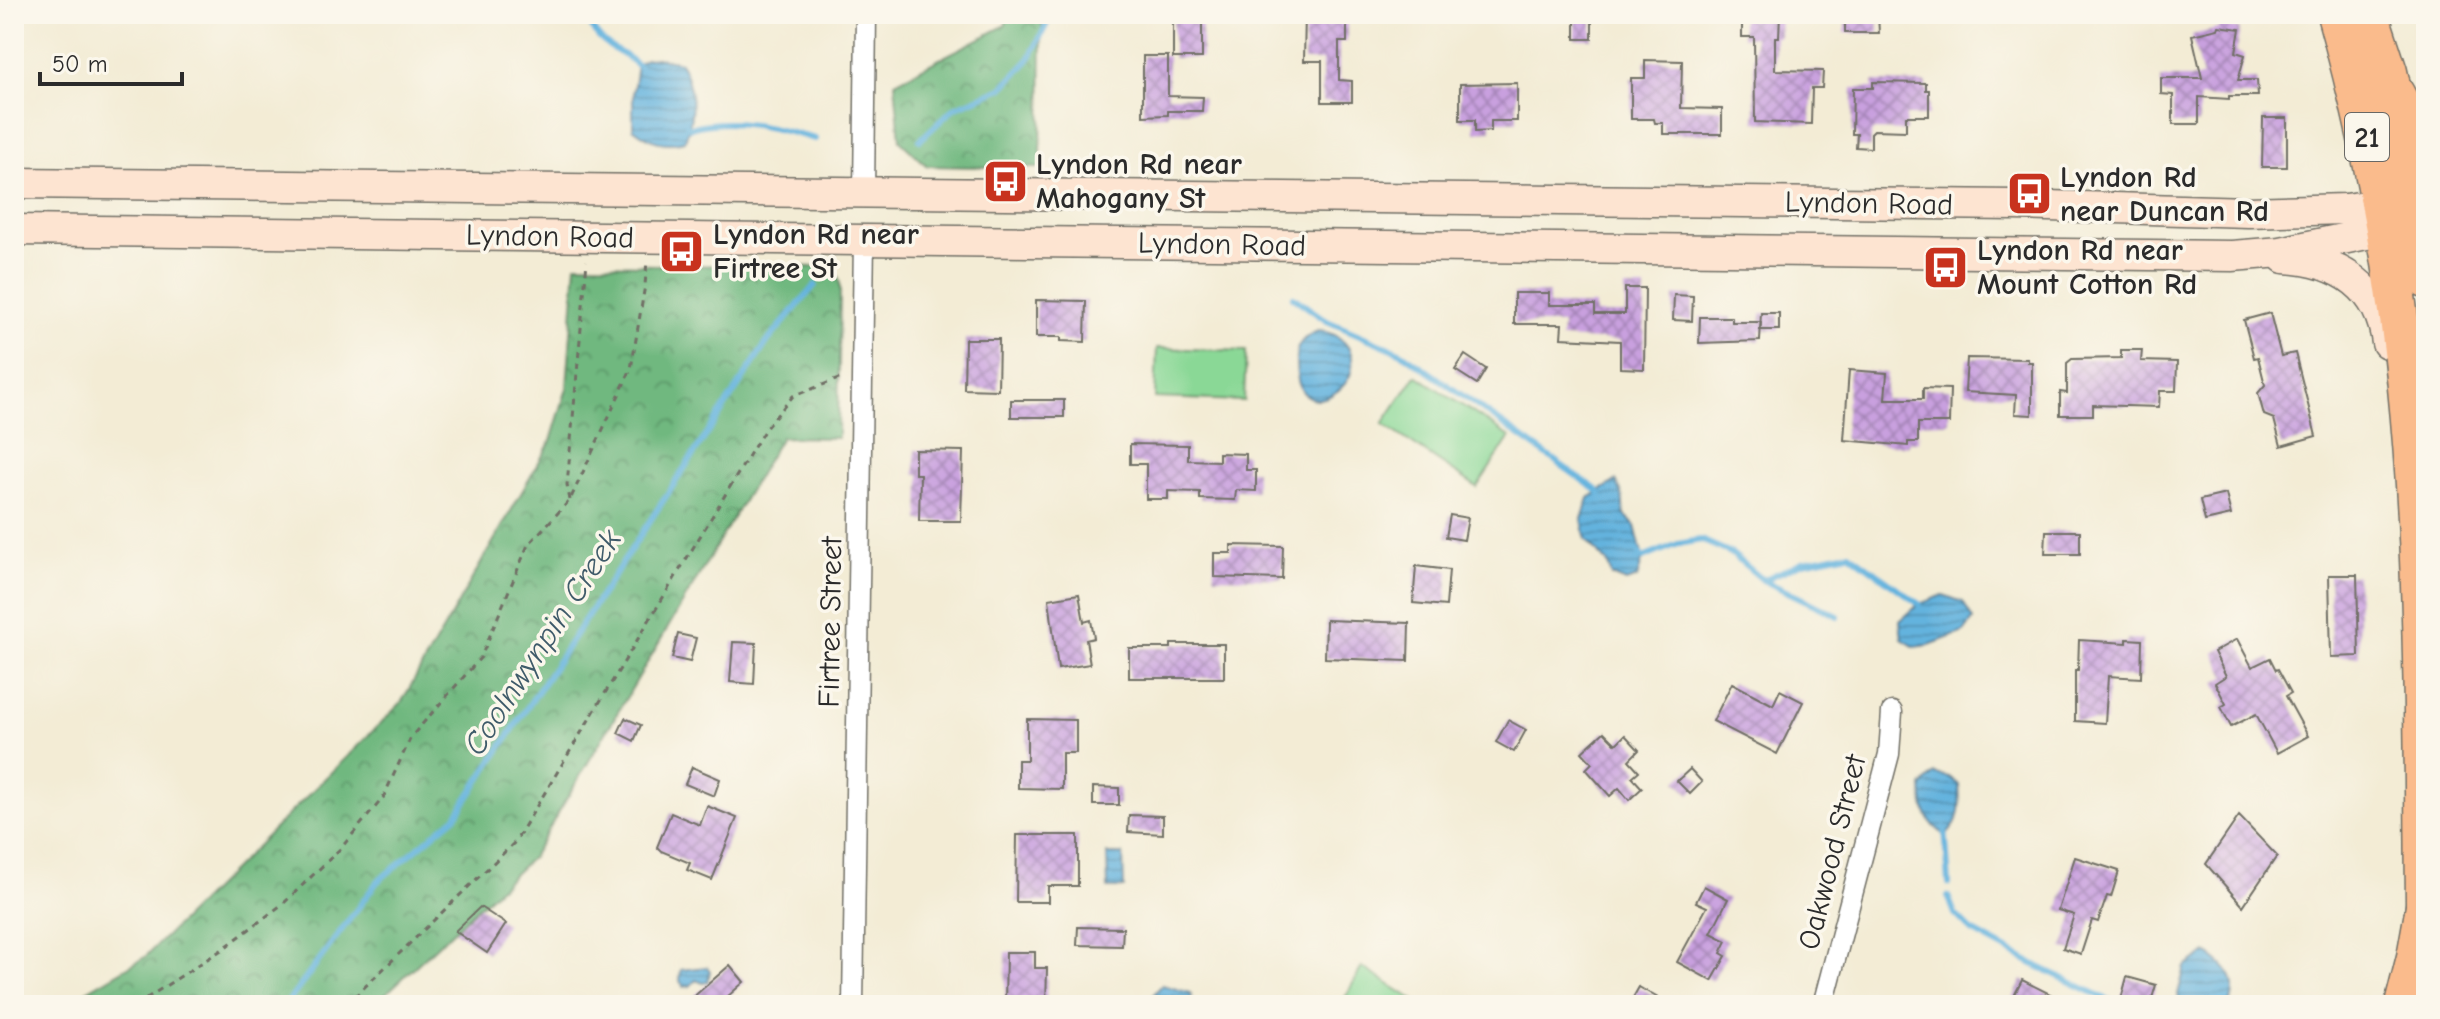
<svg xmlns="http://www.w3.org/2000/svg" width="2440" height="1019" font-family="'Comic Neue',sans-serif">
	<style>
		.green { fill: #8ad896; stroke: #5a8260; stroke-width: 2 }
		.forest { fill: url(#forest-crowns); stroke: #4d7255; stroke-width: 2 }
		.water { fill: url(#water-rules); stroke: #486f84; stroke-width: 2 }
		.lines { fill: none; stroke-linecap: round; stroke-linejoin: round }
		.stream { stroke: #64b3de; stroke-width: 6 }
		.building { fill: url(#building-cross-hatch) }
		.street-casing { stroke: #716f66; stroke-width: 23 }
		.secondary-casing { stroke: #716f66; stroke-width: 33 }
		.primary-casing { stroke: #716f66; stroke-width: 35 }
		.highway-casing { stroke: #716f66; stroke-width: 41 }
		.path { stroke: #716f66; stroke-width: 3; stroke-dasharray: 6 6; stroke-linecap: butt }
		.street { stroke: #fff; stroke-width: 20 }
		.secondary { stroke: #fde4d1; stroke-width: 30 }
		.primary { stroke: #fabb8c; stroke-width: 32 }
		.highway { stroke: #fabb8c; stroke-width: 38 }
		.labels { text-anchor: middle; stroke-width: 7; stroke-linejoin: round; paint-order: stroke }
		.shield { fill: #fbf7ec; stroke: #696865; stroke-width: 2 }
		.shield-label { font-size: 28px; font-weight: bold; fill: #2b2b2b }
		.poi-label { font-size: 30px; font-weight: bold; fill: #2b2b2b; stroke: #fbf7ec; text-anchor: start }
		.street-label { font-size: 30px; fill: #2b2b2b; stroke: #fbf7ec }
		.water-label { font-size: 32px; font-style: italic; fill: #3f5b6a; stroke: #fbf7ec }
	</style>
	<defs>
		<pattern id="forest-crowns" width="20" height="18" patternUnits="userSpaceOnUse" patternTransform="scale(2)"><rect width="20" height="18" fill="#6fb87f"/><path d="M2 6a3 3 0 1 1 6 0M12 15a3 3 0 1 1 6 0" fill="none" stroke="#5b9668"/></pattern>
		<pattern id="water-rules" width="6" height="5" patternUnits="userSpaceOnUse" patternTransform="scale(2)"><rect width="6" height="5" fill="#64b3de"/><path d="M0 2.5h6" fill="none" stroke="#5392b4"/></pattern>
		<pattern id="building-cross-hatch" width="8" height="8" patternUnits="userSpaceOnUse" patternTransform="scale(2)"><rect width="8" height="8" fill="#c9a0df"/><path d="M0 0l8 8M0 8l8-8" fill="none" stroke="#a383b5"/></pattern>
	</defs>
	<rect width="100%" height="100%" fill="#fbf7ec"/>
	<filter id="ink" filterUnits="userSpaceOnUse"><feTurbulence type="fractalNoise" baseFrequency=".0125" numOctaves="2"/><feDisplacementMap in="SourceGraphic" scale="16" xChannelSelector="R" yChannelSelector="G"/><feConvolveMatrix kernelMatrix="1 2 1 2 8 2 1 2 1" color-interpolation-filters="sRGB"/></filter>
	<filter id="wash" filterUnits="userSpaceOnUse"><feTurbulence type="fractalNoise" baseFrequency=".006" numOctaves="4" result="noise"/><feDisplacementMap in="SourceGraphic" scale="32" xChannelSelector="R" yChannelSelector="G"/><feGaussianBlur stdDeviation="1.8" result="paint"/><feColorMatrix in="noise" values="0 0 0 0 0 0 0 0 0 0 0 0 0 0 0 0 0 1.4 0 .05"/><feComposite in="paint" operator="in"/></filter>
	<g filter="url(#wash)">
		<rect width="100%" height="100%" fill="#f3ecd5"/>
		<g class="green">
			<polygon points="1157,348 1246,351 1244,401 1155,398"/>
			<polygon points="1416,375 1510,437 1477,487 1383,424"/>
			<polygon points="1362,967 1422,1005 1341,1005"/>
		</g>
		<g class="forest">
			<polygon points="1006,14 1042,14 1041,168 927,166 900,141 895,82 1006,25"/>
			<path d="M576,264l247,3c11,3 15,7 17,17l-2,154 -57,-1 -249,420 -158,148h-311l82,-48 256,-254 150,-262 16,-53z"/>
		</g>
		<g class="water">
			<path d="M658,58l22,4c14,27 15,49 5,79 -22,5 -34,1 -52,-13v-35l4,-29 9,-5z"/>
			<path d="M1318,331c22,1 39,18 33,41 -4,17 -33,38 -48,20 -4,-4 -5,-12 -6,-17 -3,-22 -2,-35 21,-44z"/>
			<polygon points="1616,481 1622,494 1624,514 1635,526 1643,558 1637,578 1626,582 1612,576 1607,562 1586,540 1582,519 1589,498"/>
			<polygon points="1943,595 1963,602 1973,620 1964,632 1929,645 1915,647 1902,639 1900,621 1919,604"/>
			<path d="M1935,774l14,3 10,8c1,19 3,36 -13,50 -20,-11 -23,-27 -24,-49z"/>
			<polygon points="1107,854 1123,854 1124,888 1108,888"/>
			<path d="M2207,953c21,14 32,26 23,52h-50l-2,-11 7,-27z"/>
			<polygon points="707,967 710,971 708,982 703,983 696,980 690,986 684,987 680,981 681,970"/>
			<polygon points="1162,985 1191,993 1192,1005 1151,1005 1154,994"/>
		</g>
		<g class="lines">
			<g class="stream">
				<path d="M588,14c6,35 36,34 54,56"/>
				<path d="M687,125l3,3c41,-12 85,0 125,11"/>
				<polyline points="920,140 954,108 1002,88 1028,61 1052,14"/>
				<polyline points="1293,297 1327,321 1402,353 1598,491 1600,496"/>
				<polyline points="1639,553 1643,558 1678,544 1701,540 1731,553 1763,580 1838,616"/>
				<polyline points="1763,580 1803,562 1849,553 1919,604"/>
				<polyline points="1945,828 1949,884"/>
				<polyline points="1948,896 1955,914 1972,931 2033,964 2119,1005"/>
				<polyline points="286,1005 377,882 456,816 768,341 815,285"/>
			</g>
		</g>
		<g id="blocks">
			<g class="building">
				<polygon points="1185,14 1202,14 1202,58 1173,58 1173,19 1186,19"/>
				<polygon points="1305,14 1347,14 1347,42 1339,42 1339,80 1352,81 1352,102 1322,102 1322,61 1304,61"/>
				<rect x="1575" y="14" width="17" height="25"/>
				<polygon points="1742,14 1780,14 1779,37 1775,37 1775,70 1823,71 1822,88 1812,88 1811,124 1755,122 1754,37 1742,37"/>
				<polygon points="1845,14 1878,14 1879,33 1845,33"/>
				<polygon points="2219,26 2240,29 2236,52 2245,55 2238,80 2257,80 2258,96 2229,96 2229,99 2199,97 2199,124 2173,124 2173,95 2161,94 2161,78 2202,78 2192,35 2218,29"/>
				<polygon points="1143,56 1168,56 1168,96 1203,97 1202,111 1168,111 1168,115 1143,116"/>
				<polygon points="1645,60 1682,61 1681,108 1722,109 1722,134 1663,134 1663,123 1655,123 1654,119 1631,119 1631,78 1645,78"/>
				<polygon points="1873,82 1926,83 1926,90 1929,90 1929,116 1906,116 1906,131 1874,130 1871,133 1871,148 1856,147 1857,134 1852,134 1853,88 1873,88"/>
				<polygon points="1517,83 1517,121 1491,121 1491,131 1475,132 1475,120 1460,120 1460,84"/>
				<polygon points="2263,118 2287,118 2287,167 2262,167"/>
				<polygon points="1625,288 1645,288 1644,369 1620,368 1620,341 1561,338 1562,324 1514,324 1514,293 1549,293 1549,305 1595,305 1595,314 1625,314"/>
				<polygon points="1674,295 1693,296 1692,321 1673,320"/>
				<polygon points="1036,300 1086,301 1085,342 1061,341 1061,337 1036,337"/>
				<polygon points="1761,313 1779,313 1779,330 1760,330"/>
				<polygon points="2270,313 2281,356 2295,353 2316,436 2281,446 2274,419 2264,415 2258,393 2265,385 2258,357 2254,358 2244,320"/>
				<polygon points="1700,317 1732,317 1732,322 1761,322 1760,341 1699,343"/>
				<polygon points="965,339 999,339 998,390 964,389"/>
				<polygon points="2121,350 2142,350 2141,361 2177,362 2176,391 2160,391 2159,407 2093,405 2093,415 2060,415 2060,392 2067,393 2067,363 2072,359 2121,358"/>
				<polygon points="1465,355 1486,369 1477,384 1455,370"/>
				<polygon points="1967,358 2028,359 2028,362 2032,362 2032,415 2015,414 2016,395 1965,392"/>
				<polygon points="1849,370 1887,373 1885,399 1923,399 1923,388 1950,389 1949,423 1918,423 1918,442 1908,442 1908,446 1844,440"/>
				<rect x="1011" y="400" width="53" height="17"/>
				<polygon points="1130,444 1188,445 1188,460 1219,461 1219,453 1246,454 1246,470 1256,470 1256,491 1236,490 1235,500 1200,499 1200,492 1168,491 1168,499 1146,499 1146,464 1130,464"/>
				<polygon points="915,450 963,451 961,521 919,521 920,474 915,474"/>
				<polygon points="2226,494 2231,515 2205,521 2200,500"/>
				<polygon points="1450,515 1468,518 1464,540 1446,537"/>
				<polygon points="2046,531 2080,531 2080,554 2045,554"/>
				<polygon points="1231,545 1283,546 1282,579 1214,577 1214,553 1231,553"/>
				<polygon points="1416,566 1449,570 1446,606 1413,603"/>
				<polygon points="2329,575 2357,575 2359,656 2331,657"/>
				<polygon points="1079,594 1084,622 1091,620 1094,638 1086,640 1090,664 1058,669 1049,599"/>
				<polygon points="1326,620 1409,623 1408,661 1325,658"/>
				<polygon points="678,634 696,638 690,662 672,658"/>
				<polygon points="2127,639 2142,640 2141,678 2108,676 2105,723 2075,721 2075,670 2078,670 2079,640 2127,643"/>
				<polygon points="2237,639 2252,667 2270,658 2276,670 2278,669 2291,693 2286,696 2308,736 2277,753 2256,714 2231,727 2221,707 2226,704 2215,683 2226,676 2214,652"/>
				<polygon points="733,642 756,643 754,684 730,682"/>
				<polygon points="1171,644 1224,644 1224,678 1129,678 1129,648 1171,648"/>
				<polygon points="1732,683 1773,705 1780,690 1803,702 1777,754 1713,721"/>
				<polygon points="625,718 641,725 634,741 618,733"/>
				<polygon points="1027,719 1076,720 1076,753 1062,753 1062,789 1018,788 1018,760 1027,760"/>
				<polygon points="1508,720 1526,730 1514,752 1496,742"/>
				<polygon points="1604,732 1616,744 1625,735 1639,750 1629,760 1639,771 1632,777 1642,788 1629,800 1619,788 1610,796 1586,769 1592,763 1582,752"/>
				<polygon points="692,767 720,779 714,796 685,784"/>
				<polygon points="1690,769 1702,782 1690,794 1677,781"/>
				<polygon points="1093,787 1119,788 1119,805 1093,805"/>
				<polygon points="707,806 737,818 712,880 687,870 690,863 661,851 657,847 671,813 700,825"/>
				<polygon points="1129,815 1163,816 1163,834 1128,832"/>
				<polygon points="2239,816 2277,856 2243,906 2206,864"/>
				<polygon points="1017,835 1078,835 1078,886 1048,886 1048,902 1016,902"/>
				<polygon points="2075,857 2119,871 2111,897 2107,896 2098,922 2092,920 2081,954 2063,948 2074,915 2058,910"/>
				<polygon points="1704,886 1728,899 1711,933 1727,941 1721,953 1726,956 1712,981 1677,962 1707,907 1696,902"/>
				<polygon points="480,907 506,924 487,953 455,931"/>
				<polygon points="1078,927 1123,928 1122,946 1077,945"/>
				<polygon points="1006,952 1035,952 1035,968 1047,968 1046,1005 1005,1005"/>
				<polygon points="730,965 744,982 718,1005 684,1005"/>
				<polygon points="2127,977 2156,985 2150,1005 2121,999"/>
				<polygon points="2022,980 2072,1005 2022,1005 2012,1000"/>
				<polygon points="1639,987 1670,1005 1629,1005"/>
			</g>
		</g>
	</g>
	<g filter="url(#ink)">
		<use href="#blocks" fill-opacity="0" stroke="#716f66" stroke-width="2"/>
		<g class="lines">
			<defs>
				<g id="street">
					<polyline points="864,194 866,14"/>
					<polyline points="853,1005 864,240"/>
					<polyline points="1823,1005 1889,754 1892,712"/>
				</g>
				<g id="secondary">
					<polyline points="14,183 2015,205 2248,212 2345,209 2380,204"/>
					<polyline points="14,230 2232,256 2281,252 2385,230"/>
					<path d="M2284,258c56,3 96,28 103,85"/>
				</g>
				<polyline id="primary" points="2398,93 2409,114 2426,137"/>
				<g id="highway">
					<path d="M2336,14c23,82 41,165 55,249 34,212 32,429 34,643"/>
					<polyline points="2369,14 2388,72 2411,176 2426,279"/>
					<polyline points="2404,1005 2416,957 2426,901"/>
				</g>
			</defs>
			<use href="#street" class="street-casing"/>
			<use href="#secondary" class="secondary-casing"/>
			<use href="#primary" class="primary-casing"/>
			<use href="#highway" class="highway-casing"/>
			<g class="path">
				<polyline points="570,500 567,485 587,261"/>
				<polyline points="136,1005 223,949 284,903 341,848 383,798 411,737 481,657 528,545 570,500 631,369 645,285 647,261"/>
				<polyline points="346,1005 515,842 765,429 793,396 844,377"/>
			</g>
			<use href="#street" class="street"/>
			<use href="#secondary" class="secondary"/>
			<use href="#primary" class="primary"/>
			<use href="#highway" class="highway"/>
		</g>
	</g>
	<defs>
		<symbol id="bus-square" viewBox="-11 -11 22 22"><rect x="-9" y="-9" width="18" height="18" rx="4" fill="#c8321e" stroke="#fbf7ec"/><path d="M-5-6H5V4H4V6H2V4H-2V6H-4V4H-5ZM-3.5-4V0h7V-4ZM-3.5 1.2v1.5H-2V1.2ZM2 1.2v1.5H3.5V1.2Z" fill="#fff"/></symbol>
	</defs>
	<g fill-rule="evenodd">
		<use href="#bus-square" x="980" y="156" width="51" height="51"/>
		<use href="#bus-square" x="2004" y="168" width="51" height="51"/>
		<use href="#bus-square" x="656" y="226" width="51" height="51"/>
		<use href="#bus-square" x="1920" y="242" width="51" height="51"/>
	</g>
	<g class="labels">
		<rect class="shield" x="2345" y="113" width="44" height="48" rx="6"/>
		<g class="shield-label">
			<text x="2367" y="147">21</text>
		</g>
		<g class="poi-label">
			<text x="1036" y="174">Lyndon Rd near<tspan x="1036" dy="34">Mahogany St</tspan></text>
			<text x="2060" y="187">Lyndon Rd<tspan x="2060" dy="34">near Duncan Rd</tspan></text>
			<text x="713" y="244">Lyndon Rd near<tspan x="713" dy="34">Firtree St</tspan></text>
			<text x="1977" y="260">Lyndon Rd near<tspan x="1977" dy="34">Mount Cotton Rd</tspan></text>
		</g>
		<g class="street-label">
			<text transform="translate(1869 203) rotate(1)" y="10">Lyndon Road</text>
			<text transform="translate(550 236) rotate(1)" y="10">Lyndon Road</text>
			<text transform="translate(1222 244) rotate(1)" y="10">Lyndon Road</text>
			<text transform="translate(830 622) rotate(-89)" y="10">Firtree Street</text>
			<text transform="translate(1832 852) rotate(-76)" y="10">Oakwood Street</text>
		</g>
		<g class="water-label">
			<text transform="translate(542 642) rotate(-57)" y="11">Coolnwynpin Creek</text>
		</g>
	</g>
	<rect width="2440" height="1019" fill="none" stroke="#fbf7ec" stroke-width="48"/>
	<path d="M40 72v12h142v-12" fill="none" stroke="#2b2b2b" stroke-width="4"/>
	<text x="52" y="72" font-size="24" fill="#2b2b2b" stroke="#fbf7ec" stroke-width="6" paint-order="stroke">50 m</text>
</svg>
